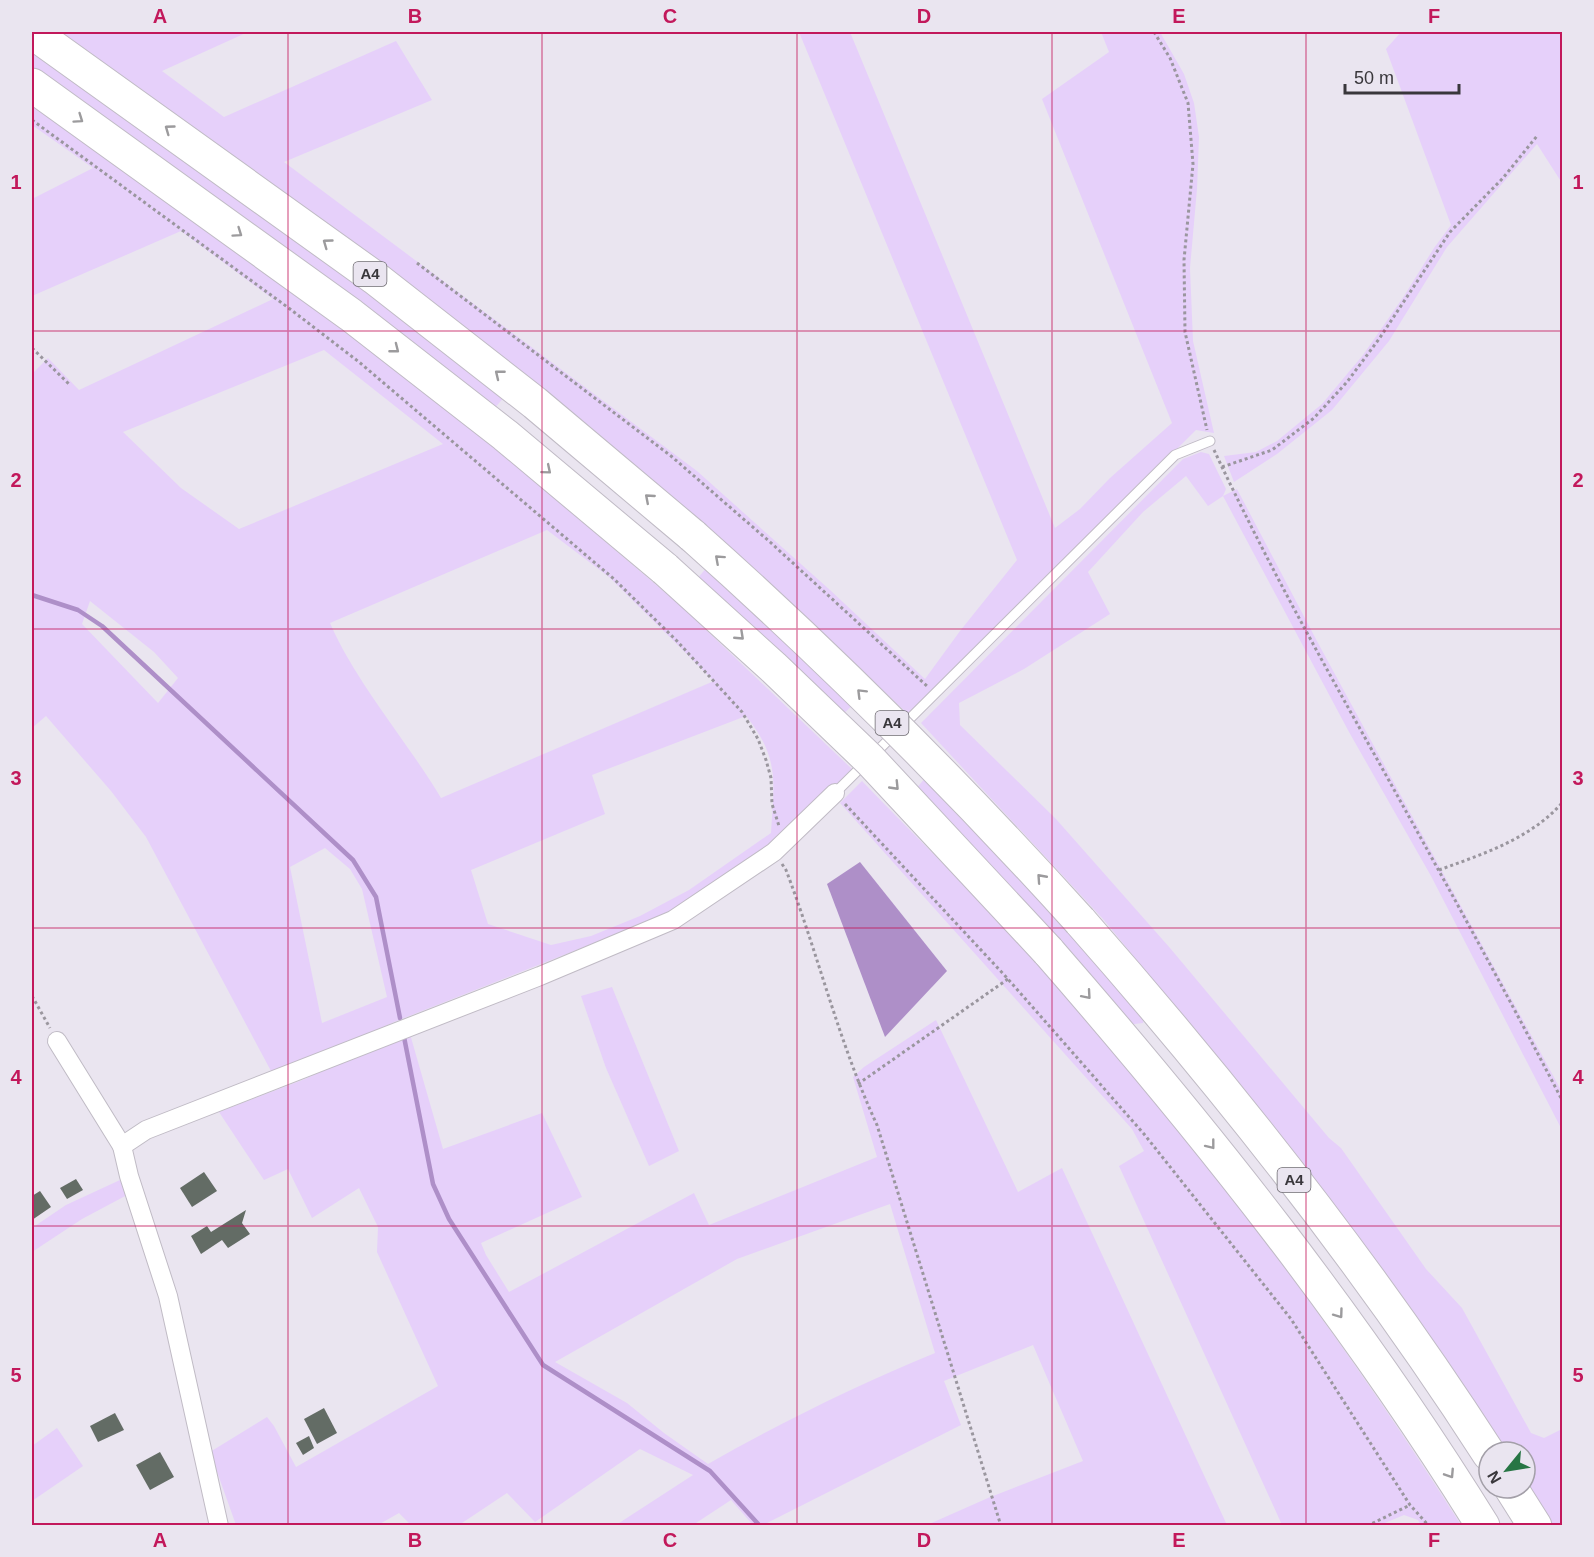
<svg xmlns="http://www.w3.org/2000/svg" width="1594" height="1557" font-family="Helvetica,sans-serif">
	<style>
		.green { fill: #e6d0fa; fill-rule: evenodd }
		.water { fill: #ae8fc8 }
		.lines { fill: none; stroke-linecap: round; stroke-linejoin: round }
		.stream { stroke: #ae8fc8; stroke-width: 4.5 }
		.building { fill: #636c65 }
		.service-casing { stroke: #c0bbc5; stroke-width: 11 }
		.minor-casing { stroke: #c0bbc5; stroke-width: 20 }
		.motorway-casing { stroke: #c0bbc5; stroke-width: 35 }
		.path { stroke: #9a969e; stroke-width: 3; stroke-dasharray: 3 3; stroke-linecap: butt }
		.service { stroke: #fff; stroke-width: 9 }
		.minor { stroke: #fff; stroke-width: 18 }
		.motorway { stroke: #fff; stroke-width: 33 }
		.motorway-bridge-casing { stroke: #c0bbc5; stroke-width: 35; stroke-linecap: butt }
		.motorway-bridge { stroke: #fff; stroke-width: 33 }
		.oneway { stroke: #9c9b9d }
		.grid { fill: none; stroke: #c2185b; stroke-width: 1.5; stroke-opacity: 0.55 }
		.labels { text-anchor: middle; stroke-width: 6; stroke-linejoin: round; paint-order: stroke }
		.shield { fill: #eae5f0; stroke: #6e6b71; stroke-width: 1.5 }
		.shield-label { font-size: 15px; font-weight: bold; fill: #39373b }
		.neatline { fill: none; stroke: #c2185b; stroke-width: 2 }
		.grid-label { font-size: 20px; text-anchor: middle; font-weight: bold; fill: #c2185b }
	</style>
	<rect width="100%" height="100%" fill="#eae5f0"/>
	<g class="green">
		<polygon points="61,32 248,32 162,71 224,117 396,41 432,100 284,162 697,471 830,590 925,679 960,631 1017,560 799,32 850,32 1055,528 1080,509 1110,478 1172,423 1042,99 1109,52 1101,32 1160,32 1184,74 1194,103 1199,137 1197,189 1190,268 1193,341 1214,433 1196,430 909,715 774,588 594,430 459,322 319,217"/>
		<polygon points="1401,32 1562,32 1562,183 1537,144 1447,247 1389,341 1332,410 1277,454 1234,482 1224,456 1256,452 1277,441 1322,404 1363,355 1404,296 1434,248 1451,225 1386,49"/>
		<polygon points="32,44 507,394 492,411 32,73"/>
		<path d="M32,106l250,178 192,146 207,176 172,164 -83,79 -88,56 -40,19 -248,98 -62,29 -61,20 -125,-234 -35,-46 -65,-75 -14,12v-354l16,-16 31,32 194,-91 -92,-68 -149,65v-97l61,-31 -61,-43zM324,350l119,94 -204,85 -58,-41 -58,-56zM547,530l62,47 105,104 -273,117c-34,-57 -85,-115 -111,-175zM90,601l64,51 24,26 -20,25 -76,-79zM746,716c34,42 28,66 25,117l-82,57 -49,26 -49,20 -40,9 -63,-21 -17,-54 134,-56 -13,-39zM325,848l25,21 12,20 25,108 -65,26 -32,-156z"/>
		<polygon points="1201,452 1209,454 1226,489 1223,496 1237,489 1318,643 1562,1092 1562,1130 1431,876 1349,732 1223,496 1208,506 1186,476 1143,512 1088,572 1110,614 1024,669 959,703 960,725 1056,819 1170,948 1329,1138 1341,1148 1426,1269 1462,1308 1531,1433 1544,1438 1562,1429 1562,1525 1553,1525 1525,1480 1525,1452 1508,1452 1304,1164 1103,919 921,723 1183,459"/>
		<polygon points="710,564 856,702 840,717 695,581"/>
		<polygon points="928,775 1145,1012 1143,1023 1127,1025 913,792"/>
		<path d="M862,781c56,58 113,114 167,173 160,178 305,370 432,571h-40l-3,-5 -14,-5 -24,10h-98l-163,-359 25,-15 -12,-22 -292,-326z"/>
		<polygon points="612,987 679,1151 649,1166 606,1068 581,996"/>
		<path d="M936,1020l82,172 44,-24 165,357h-300l61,-27 95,-37 -50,-116 -89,36 17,44 -198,100h-10l-22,-25 -38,25h-77l77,-50 -53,-26 -105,73 -28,-29 -48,32h-48l-12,-12 -21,12h-142l-26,-73 57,-35 7,9 22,41 142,-81 -61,-134 1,-25 -19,-39 -47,30 -24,-49 -24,11 -45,-68 86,-33 75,-34 30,-11 33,115 99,-36 40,84 -101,46 5,12 23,37 185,-99 15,32 168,-68 -24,-80 11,-10zM890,1204l45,149c-78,32 -153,69 -227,111l-44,-31 -37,-30 -72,-41 182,-103z"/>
		<polygon points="120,1180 129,1194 82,1219 32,1252 32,1228 66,1205"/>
		<polygon points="57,1428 83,1466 32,1501 32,1446"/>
	</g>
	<polygon class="water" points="860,862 947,971 885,1037 827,884"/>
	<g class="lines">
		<g class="stream">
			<polyline points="32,595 78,610 102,626 353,860 376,897 400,1018"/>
			<polyline points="404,1037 433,1184 449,1219 543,1365 710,1471 760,1526"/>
		</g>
	</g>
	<g class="building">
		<polygon points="204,1172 217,1191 192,1207 180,1188"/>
		<polygon points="76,1179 83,1190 67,1199 60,1188"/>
		<polygon points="40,1191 51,1207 32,1220 32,1196"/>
		<polygon points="246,1210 242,1223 250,1234 228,1248 222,1240 201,1254 191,1236 207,1226 211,1232"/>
		<polygon points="324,1408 337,1433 317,1444 304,1419"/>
		<polygon points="115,1413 124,1430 98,1442 90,1426"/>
		<polygon points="309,1436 314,1448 303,1455 296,1443"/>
		<polygon points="160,1452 174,1477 150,1490 136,1465"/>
	</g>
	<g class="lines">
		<defs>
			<polyline id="service" points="835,793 1175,455 1210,441"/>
			<g id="minor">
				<polyline points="57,1041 122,1146"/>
				<polyline points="219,1526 168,1296 129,1176 122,1146 146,1130 540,976 673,920 774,852 835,793"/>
			</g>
			<g id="motorway">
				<polyline points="32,32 375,278 535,403 693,536"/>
				<polyline points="32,85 351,315 505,435 665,569"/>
				<path d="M1080,921c148,168 288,345 409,533"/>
				<path d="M1048,951c158,181 308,370 435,575"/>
				<polyline points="1511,1488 1535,1526"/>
			</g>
		</defs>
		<use href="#service" class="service-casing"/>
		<use href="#minor" class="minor-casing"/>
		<use href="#motorway" class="motorway-casing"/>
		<g class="path">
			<polyline points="1154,32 1170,58 1188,103 1193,164 1184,260 1185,332 1207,430"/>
			<polyline points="32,120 290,309 359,362 614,579 677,641 742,712 758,739 766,760 771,778 772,804 779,826"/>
			<polyline points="417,263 671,456 770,542 928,687"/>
			<polyline points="32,348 70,385"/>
			<path d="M1214,450c51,109 109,213 168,318 61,110 122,220 180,332"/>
			<polyline points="1222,467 1272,450 1314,418 1347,382 1379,339 1450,232 1503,178 1537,136"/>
			<polyline points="845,804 1008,979 1144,1134 1291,1319 1410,1505 1429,1526"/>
			<path d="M782,864l4,6c32,84 53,173 91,255l124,401"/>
			<path d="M1439,870c44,-16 91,-31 123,-67"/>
			<polyline points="32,996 50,1028"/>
			<polyline points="858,1084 1008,979"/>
			<polyline points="1367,1526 1410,1505"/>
		</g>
		<use href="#service" class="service"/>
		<use href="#minor" class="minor"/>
		<use href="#motorway" class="motorway"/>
		<defs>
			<g id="motorway-bridge">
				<path d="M693,536c137,122 265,250 387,385"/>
				<polyline points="665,569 773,667 870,760 1048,951"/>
			</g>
		</defs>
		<use href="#motorway-bridge" class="motorway-bridge-casing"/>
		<use href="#motorway-bridge" class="motorway-bridge"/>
	</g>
	<defs><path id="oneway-chevron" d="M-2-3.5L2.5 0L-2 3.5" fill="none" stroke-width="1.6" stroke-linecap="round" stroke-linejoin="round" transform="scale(1.5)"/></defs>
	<g class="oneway">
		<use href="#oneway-chevron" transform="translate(79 119) rotate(35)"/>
		<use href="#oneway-chevron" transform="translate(169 129) rotate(-144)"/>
		<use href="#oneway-chevron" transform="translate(238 233) rotate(35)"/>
		<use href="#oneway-chevron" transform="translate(327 243) rotate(-144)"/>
		<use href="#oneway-chevron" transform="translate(395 349) rotate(38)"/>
		<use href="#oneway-chevron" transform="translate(499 374) rotate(-141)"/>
		<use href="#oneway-chevron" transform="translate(547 470) rotate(40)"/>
		<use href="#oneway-chevron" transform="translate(649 498) rotate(-139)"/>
		<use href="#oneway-chevron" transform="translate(719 559) rotate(-138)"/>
		<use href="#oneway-chevron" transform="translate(740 636) rotate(43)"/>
		<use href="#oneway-chevron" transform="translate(861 693) rotate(-135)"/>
		<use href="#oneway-chevron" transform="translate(895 786) rotate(46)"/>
		<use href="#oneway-chevron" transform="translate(1041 878) rotate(-132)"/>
		<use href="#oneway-chevron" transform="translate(1087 995) rotate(49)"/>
		<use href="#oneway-chevron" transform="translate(1211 1145) rotate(52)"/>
		<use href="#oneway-chevron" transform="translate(1339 1314) rotate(54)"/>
		<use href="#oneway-chevron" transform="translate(1450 1474) rotate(57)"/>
	</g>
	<path class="grid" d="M288,32v1494M542,32v1494M797,32v1494M1052,32v1494M1306,32v1494M32,331h1530M32,629h1530M32,928h1530M32,1226h1530"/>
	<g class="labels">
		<g class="shield">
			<rect x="353.5" y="262" width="33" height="24" rx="4.5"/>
			<rect x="875.5" y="711" width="33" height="24" rx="4.5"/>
			<rect x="1277.5" y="1168" width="33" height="24" rx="4.5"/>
		</g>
		<g class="shield-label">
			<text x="370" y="279">A4</text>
			<text x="892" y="728">A4</text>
			<text x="1294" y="1185">A4</text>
		</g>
	</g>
	<rect width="1594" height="1557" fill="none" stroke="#eae5f0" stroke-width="66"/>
	<g transform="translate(1507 1470) rotate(240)"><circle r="28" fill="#eae5f0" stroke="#a39fa8" stroke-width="1.5"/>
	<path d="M0-4.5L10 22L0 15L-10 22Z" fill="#277544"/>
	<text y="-9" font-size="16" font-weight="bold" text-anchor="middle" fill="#39373b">N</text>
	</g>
	<path d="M1345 84v9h114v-9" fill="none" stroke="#39373b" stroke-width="3"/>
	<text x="1354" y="84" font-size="18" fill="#39373b" stroke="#eae5f0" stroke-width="4.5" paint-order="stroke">50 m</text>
	<rect x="33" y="33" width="1528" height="1491" class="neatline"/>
	<g class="grid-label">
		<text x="160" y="23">A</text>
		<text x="415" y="23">B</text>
		<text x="670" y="23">C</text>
		<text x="924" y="23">D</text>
		<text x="1179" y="23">E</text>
		<text x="1434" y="23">F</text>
		<text x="16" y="189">1</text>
		<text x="1578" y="189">1</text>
		<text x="16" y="487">2</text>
		<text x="1578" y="487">2</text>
		<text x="16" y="785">3</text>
		<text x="1578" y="785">3</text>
		<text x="16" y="1084">4</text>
		<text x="1578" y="1084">4</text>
		<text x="16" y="1382">5</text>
		<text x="1578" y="1382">5</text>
		<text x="160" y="1547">A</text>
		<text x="415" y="1547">B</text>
		<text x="670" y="1547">C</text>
		<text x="924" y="1547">D</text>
		<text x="1179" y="1547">E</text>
		<text x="1434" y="1547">F</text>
	</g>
</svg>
